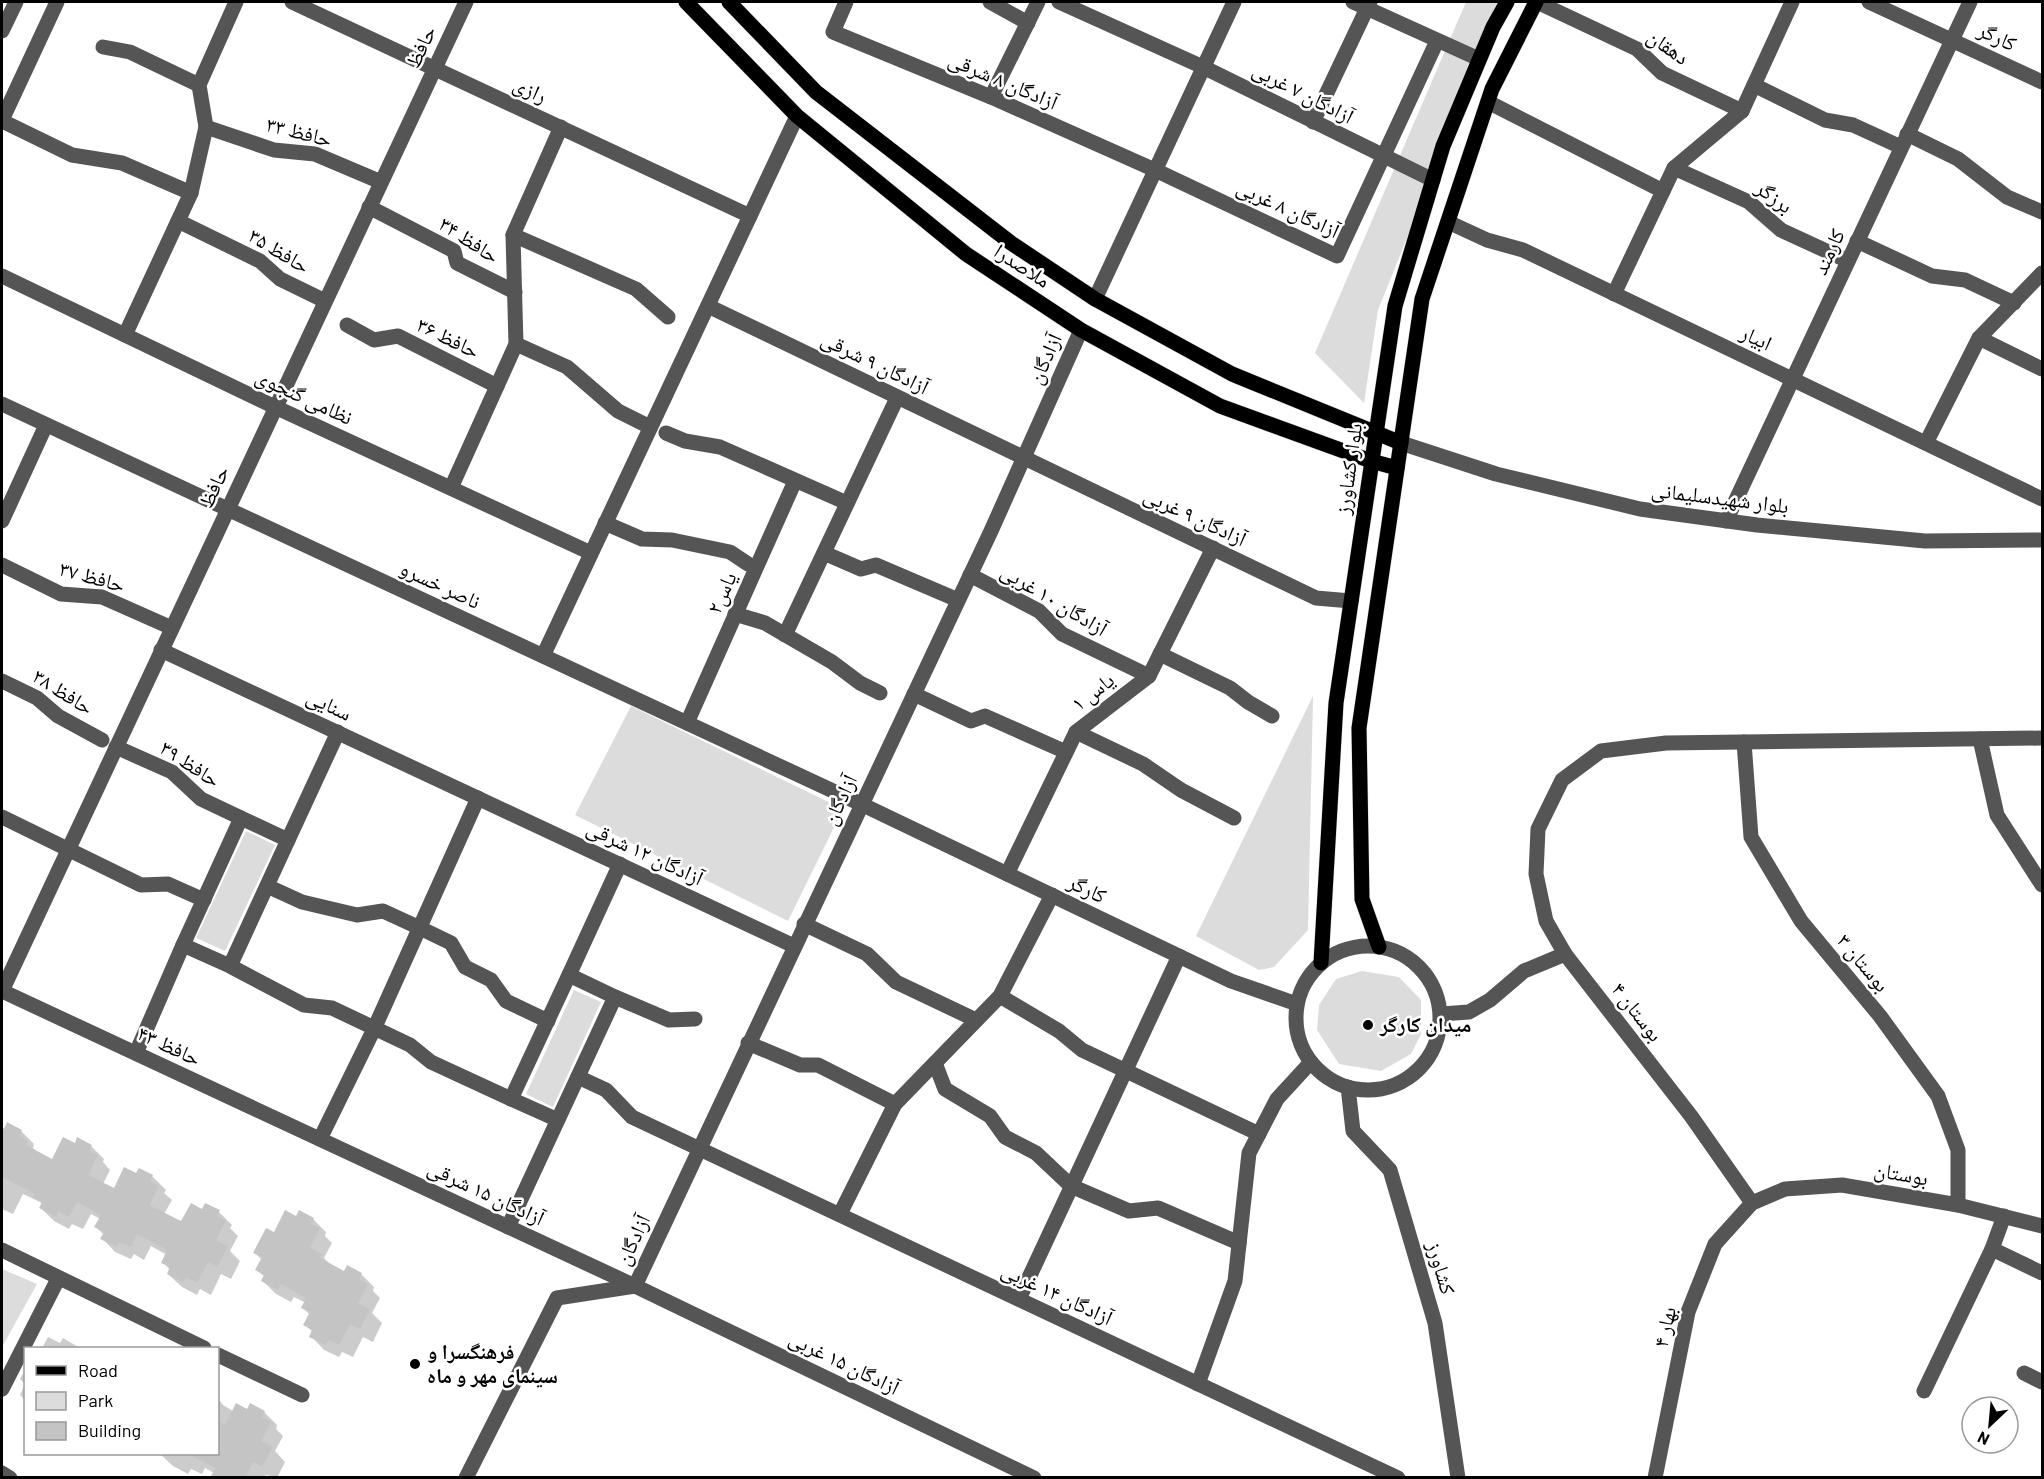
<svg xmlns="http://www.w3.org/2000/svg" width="2044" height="1479" font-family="Barlow,'Noto Naskh Arabic',sans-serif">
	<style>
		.green { fill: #dcdcdc }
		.shadow { fill: #0003 }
		.building { fill: #c4c4c4 }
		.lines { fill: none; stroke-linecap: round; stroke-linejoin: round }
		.major-casing { stroke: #dbdbdb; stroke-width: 16 }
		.minor { stroke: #555; stroke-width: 15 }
		.major { stroke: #000; stroke-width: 15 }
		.poi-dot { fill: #000; stroke: #fff; stroke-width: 2 }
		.labels { text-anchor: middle; stroke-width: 5; stroke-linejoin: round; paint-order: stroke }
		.street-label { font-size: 21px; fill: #000; stroke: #fff }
		.poi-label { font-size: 21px; font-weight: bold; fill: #000; stroke: #fff; text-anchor: start }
	</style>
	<rect width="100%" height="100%" fill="#fff"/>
	<g class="green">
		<polygon points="1466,2 1508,2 1479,59 1378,310 1364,403 1315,353"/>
		<polygon points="1313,696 1308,930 1274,967 1259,970 1196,936"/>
		<polygon points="631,706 843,809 788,921 575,815"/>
		<polygon points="246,831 275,845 225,951 196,938"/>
		<polygon points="1362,971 1399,977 1421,1000 1421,1034 1411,1054 1381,1071 1339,1064 1317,1030 1319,1005 1336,979"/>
		<polygon points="574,990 601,1002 553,1107 526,1094"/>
		<polygon points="2,1269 37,1284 2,1347"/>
	</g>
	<g class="shadow">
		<polygon points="2,1128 21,1131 34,1144 33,1148 38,1153 53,1161 75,1145 91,1146 104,1159 103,1162 110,1170 103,1184 115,1190 136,1175 139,1170 152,1176 166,1190 164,1193 172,1200 164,1214 182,1223 203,1211 219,1212 232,1225 230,1228 238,1236 230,1251 240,1261 231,1279 221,1274 211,1295 200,1289 197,1295 182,1287 168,1274 170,1270 163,1262 167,1255 151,1246 144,1260 134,1254 131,1259 115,1252 102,1238 104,1235 96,1227 100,1219 91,1214 83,1229 72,1224 69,1229 54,1221 41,1208 43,1205 40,1202 23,1194 13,1214 2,1209"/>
		<polygon points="297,1218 313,1219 326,1232 325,1236 332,1243 324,1258 333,1267 345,1273 361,1274 374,1287 373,1291 380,1298 372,1313 382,1323 373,1342 363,1337 353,1357 342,1352 339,1357 324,1350 311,1336 313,1332 305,1325 310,1315 303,1308 306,1303 294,1297 291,1302 276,1294 263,1281 265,1277 257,1270 262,1260 255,1253 275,1234"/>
		<polygon points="48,1337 60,1343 63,1338 80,1348 42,1348"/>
		<polygon points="26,1368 26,1401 20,1395 25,1384 20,1379"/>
		<polygon points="218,1398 223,1405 233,1411 264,1412 277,1425 276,1429 283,1436 275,1451 285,1462 277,1478 266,1475 265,1478 217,1478 214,1473 205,1468 202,1474 191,1469 188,1474 173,1466 160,1454 218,1454"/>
	</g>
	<g class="building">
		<polygon points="7,1122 22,1130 19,1136 28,1141 26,1145 52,1159 63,1137 75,1143 77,1137 92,1145 89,1151 98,1155 88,1175 114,1188 124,1167 136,1173 139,1168 153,1175 150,1181 159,1186 149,1205 181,1221 191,1203 202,1209 205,1203 220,1210 217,1216 226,1221 216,1240 228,1246 217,1267 208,1262 197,1283 186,1277 183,1282 167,1274 170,1267 161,1263 167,1250 137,1234 131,1247 120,1242 117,1247 100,1239 104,1232 94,1227 101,1215 77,1202 69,1217 58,1211 56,1217 39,1208 42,1202 33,1197 35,1194 2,1177 2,1134"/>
		<polygon points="285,1210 296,1216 299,1210 314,1218 311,1224 320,1228 310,1248 322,1254 320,1258 344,1271 347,1265 362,1273 359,1279 368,1284 358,1303 370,1309 360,1329 350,1324 339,1345 329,1340 326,1345 309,1337 312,1330 303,1325 310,1312 301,1308 306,1298 281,1284 278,1290 261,1281 264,1275 255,1270 262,1257 253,1253 266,1228 274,1232"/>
		<polygon points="236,1403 247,1409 250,1403 265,1411 262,1417 271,1422 261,1441 273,1447 262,1467 253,1462 245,1478 210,1478 215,1468 188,1454 218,1454 218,1421 225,1425"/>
	</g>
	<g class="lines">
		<defs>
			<g id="major">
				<polyline points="686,2 797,116 966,254 1081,330 1220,406 1371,461 1397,468"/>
				<polyline points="729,2 816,92 1011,243 1095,299 1232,374 1401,443"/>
				<polyline points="1379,947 1362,899 1359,728 1422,299 1492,89 1536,2"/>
				<polyline points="1321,963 1336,703 1395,306 1443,146 1493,27 1507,2"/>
			</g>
		</defs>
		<use href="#major" class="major-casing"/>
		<g class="minor">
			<polyline points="292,2 750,216"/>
			<polyline points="846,2 833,32 991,97 1155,170 1337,256 1437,41"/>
			<polyline points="990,2 1028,23"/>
			<polyline points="1059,2 1203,67 1433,180"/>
			<polyline points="1353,2 1479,59"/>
			<polyline points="1537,2 1637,49 1662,73 1742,111"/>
			<polyline points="1869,2 2042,82"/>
			<polyline points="2,31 16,2"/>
			<polyline points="103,47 130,52 199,85"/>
			<polyline points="1754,85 1825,120 1853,125 1901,147"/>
			<polyline points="991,97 1038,2"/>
			<polyline points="1488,102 1663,191"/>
			<polyline points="2,120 57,2"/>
			<polyline points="2,121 72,155 122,163 191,193"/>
			<polyline points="1313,122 1370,2"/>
			<polyline points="206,127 274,150 315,154 381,182"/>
			<polyline points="1907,134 1958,159 2007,197 2042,212"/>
			<polyline points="1674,168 1749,202 1781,230 1848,261"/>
			<polyline points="369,207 454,251 457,263 515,292"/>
			<polyline points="178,221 260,261 280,279 325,301"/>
			<polyline points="1448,222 1487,240 1523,250 2042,499"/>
			<polyline points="513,235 636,289 668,317"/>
			<polyline points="1857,241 1932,276 1965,280 2014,303"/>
			<polyline points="2,276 275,407 591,553"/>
			<polyline points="1614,294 1674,168 1742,111 1792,2"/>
			<polyline points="1095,299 1234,2"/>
			<polyline points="708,306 1316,598 1351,601"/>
			<polyline points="347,325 374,340 398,336 497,386"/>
			<polyline points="125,335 191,193 206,127 199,85 236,2"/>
			<polyline points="1979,338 2042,369"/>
			<polyline points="516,344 567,367 618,411 650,427"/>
			<polyline points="2,404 861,804 1231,981 1297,1004"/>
			<polyline points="666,433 685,441 720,447 847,503"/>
			<polyline points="1401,443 1496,474 1640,509 1757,525 1925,541 2042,540"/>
			<polyline points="1926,443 1979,338 2042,273"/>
			<polyline points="451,488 516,344 513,235 561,127"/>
			<polyline points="2,521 46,425"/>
			<polyline points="1726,521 1970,2"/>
			<polyline points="605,523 642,539 672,540 730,552 748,564"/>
			<polyline points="824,553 861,569 876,565 958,600"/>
			<polyline points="2,565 61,594 102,597 172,628"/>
			<polyline points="970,575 1039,611 1062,634 1149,676"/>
			<polyline points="735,614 765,623 832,662 860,683 880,693"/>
			<polyline points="785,635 897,398"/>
			<polyline points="161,650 794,946"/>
			<polyline points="1160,654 1230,688 1248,702 1272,716"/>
			<polyline points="543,656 797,116"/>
			<polyline points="2,681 37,698 58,716 102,740"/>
			<polyline points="914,694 971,721 985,716 1066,752"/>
			<polyline points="687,723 795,481"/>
			<polyline points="1076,732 1143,764 1181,790 1234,818"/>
			<polyline points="1980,739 1997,815 2042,885"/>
			<polyline points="1744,742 1751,837 1801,921 1880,1016 1938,1096 1958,1150 1958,1205"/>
			<polyline points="116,747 172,772 201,799 241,818"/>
			<polyline points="2,817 141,885 168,884 204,900"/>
			<polyline points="288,840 338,732"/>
			<polyline points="1007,874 1076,732 1149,676 1213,548"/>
			<polyline points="267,886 302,902 357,915 383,911 420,928 451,943 465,967 491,980 506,1001 548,1021"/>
			<polyline points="804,924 867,954 896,982 976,1020"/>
			<circle cx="1368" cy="1018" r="72"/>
			<polyline points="230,966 288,840 241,818 183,945 230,966 304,1005 332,1008 410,1045 431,1062 511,1099"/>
			<polyline points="569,975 620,864"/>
			<polyline points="2,991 635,1286 1034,1478"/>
			<polyline points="2,991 466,2"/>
			<polyline points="1000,996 1059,1031 1082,1050 1259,1134"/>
			<polyline points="615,997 669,1020 695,1019"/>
			<polyline points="1441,1014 1469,1012 1490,1000 1524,971 1565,954"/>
			<polyline points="748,1043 800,1065 818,1065 895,1104"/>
			<polyline points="136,1053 183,945"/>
			<polyline points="935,1063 945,1089 990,1116 1005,1137 1036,1153 1071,1186 1129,1211 1158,1208 1239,1243"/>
			<polyline points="578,1077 606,1090 632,1117 1398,1478"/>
			<polyline points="1348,1087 1353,1131 1390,1170 1435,1323 1458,1478"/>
			<polyline points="320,1139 374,1029 478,798"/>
			<polyline points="1752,1203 1691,1116 1565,954 1546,921 1536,874 1538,829 1562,780 1601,751 1666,743 2042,738"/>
			<polyline points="840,1214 895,1104 1000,996 1052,895"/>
			<polyline points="2004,1216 1992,1249 2042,1273"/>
			<polyline points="508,1227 615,997 569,975 511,1099 558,1120"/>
			<polyline points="2,1250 204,1348"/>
			<polyline points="635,1286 991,531 1081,330"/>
			<polyline points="1019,1299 1179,956"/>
			<polyline points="218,1355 302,1395"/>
			<polyline points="2024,1373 2042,1382"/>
			<polyline points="1198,1384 1235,1281 1249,1153 1277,1099 1311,1062"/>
			<polyline points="2,1389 58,1279"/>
			<polyline points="1924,1391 1992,1249"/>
			<polyline points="2,1473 10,1478"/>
			<polyline points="466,1478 557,1298 635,1286"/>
			<polyline points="1655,1478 1688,1312 1715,1244 1752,1203 1785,1189 1842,1185 1958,1205 2042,1226"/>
		</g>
		<use href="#major" class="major"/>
	</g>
	<g class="poi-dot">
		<circle cx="1368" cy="1025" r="6"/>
		<circle cx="415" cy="1364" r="6"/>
	</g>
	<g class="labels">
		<g class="street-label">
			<text transform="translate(1997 37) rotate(25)" y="7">کارگر</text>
			<text transform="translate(421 47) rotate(-65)" y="7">حافظ</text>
			<text transform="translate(1668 47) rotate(35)" y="7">دهقان</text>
			<text transform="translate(1003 81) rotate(23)" y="7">آزادگان ۸ شرقی</text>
			<text transform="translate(530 90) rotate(25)" y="7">رازی</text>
			<text transform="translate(1303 93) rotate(27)" y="7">آزادگان ۷ غربی</text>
			<text transform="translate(299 132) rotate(14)" y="7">حافظ ۳۳</text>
			<text transform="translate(1774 197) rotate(36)" y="7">برزگر</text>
			<text transform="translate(1288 209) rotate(25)" y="7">آزادگان ۸ غربی</text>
			<text transform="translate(469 240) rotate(33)" y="7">حافظ ۳۴</text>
			<text transform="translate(279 251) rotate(31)" y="7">حافظ ۳۵</text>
			<text transform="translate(1829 252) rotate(-65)" y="7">کارمند</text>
			<text transform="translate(1022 266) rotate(33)" y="7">ملاصدرا</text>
			<text transform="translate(448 338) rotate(26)" y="7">حافظ ۳۶</text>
			<text transform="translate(1756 338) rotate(25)" y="7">ابیار</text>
			<text transform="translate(1045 359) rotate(-66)" y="7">آزادگان</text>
			<text transform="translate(875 363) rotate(26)" y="7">آزادگان ۹ شرقی</text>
			<text transform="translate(304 397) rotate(25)" y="7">نظامی گنجوی</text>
			<text transform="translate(1349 469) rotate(-82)" y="7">بلوار کشاورز</text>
			<text transform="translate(214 487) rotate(-65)" y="7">حافظ</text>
			<text transform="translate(1720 498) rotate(7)" y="7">بلوار شهیدسلیمانی</text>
			<text transform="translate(1195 517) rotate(25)" y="7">آزادگان ۹ غربی</text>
			<text transform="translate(92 577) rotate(15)" y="7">حافظ ۳۷</text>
			<text transform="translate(440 585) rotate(25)" y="7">ناصر خسرو</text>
			<text transform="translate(722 593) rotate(-66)" y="7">یاس۲</text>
			<text transform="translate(1054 600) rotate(31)" y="7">آزادگان ۱۰ غربی</text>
			<text transform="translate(63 692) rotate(32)" y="7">حافظ ۳۸</text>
			<text transform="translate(1093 692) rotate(-38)" y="7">یاس ۱</text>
			<text transform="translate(329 705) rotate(25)" y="7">سنایی</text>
			<text transform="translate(190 764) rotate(33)" y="7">حافظ ۳۹</text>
			<text transform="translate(840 800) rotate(-65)" y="7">آزادگان</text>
			<text transform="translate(645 853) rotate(25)" y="7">آزادگان ۱۲ شرقی</text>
			<text transform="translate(1087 889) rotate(26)" y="7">کارگر</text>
			<text transform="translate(1863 963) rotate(50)" y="7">بوستان ۳</text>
			<text transform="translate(1637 1012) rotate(52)" y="7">بوستان ۴</text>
			<text transform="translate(169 1046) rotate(25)" y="7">حافظ ۴۳</text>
			<text transform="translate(1901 1174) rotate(10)" y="7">بوستان</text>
			<text transform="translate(486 1193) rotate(25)" y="7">آزادگان ۱۵ شرقی</text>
			<text transform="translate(633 1240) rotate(-65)" y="7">آزادگان</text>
			<text transform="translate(1441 1268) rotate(74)" y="7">کشاورز</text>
			<text transform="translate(1057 1294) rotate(25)" y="7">آزادگان ۱۴ غربی</text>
			<text transform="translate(1665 1327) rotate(-77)" y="7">بهار ۴</text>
			<text transform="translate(844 1363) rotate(26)" y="7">آزادگان ۱۵ غربی</text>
		</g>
		<g class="poi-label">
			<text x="1380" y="1032">میدان کارگر</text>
			<text x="427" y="1359">فرهنگسرا و<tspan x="427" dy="24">سینمای مهر و ماه</tspan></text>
		</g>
	</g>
	<rect width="2044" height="1479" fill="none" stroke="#000000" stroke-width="6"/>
	<rect x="24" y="1347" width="195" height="108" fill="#ffffff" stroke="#999999" stroke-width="1.5"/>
	<rect x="36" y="1366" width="30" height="9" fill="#000000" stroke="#999999" stroke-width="1.5"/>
	<text x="78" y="1377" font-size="18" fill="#000000">Road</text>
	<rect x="36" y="1392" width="30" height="18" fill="#dcdcdc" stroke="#999999" stroke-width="1.5"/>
	<text x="78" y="1407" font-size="18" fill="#000000">Park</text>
	<rect x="36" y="1422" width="30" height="18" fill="#c4c4c4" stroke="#999999" stroke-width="1.5"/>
	<text x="78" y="1437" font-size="18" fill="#000000">Building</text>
	<g transform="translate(1990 1425) rotate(206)"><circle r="28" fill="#ffffff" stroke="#999999" stroke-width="1.5"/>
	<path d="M0-4.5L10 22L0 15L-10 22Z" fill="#000000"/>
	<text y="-9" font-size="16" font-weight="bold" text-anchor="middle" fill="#000000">N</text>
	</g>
</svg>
